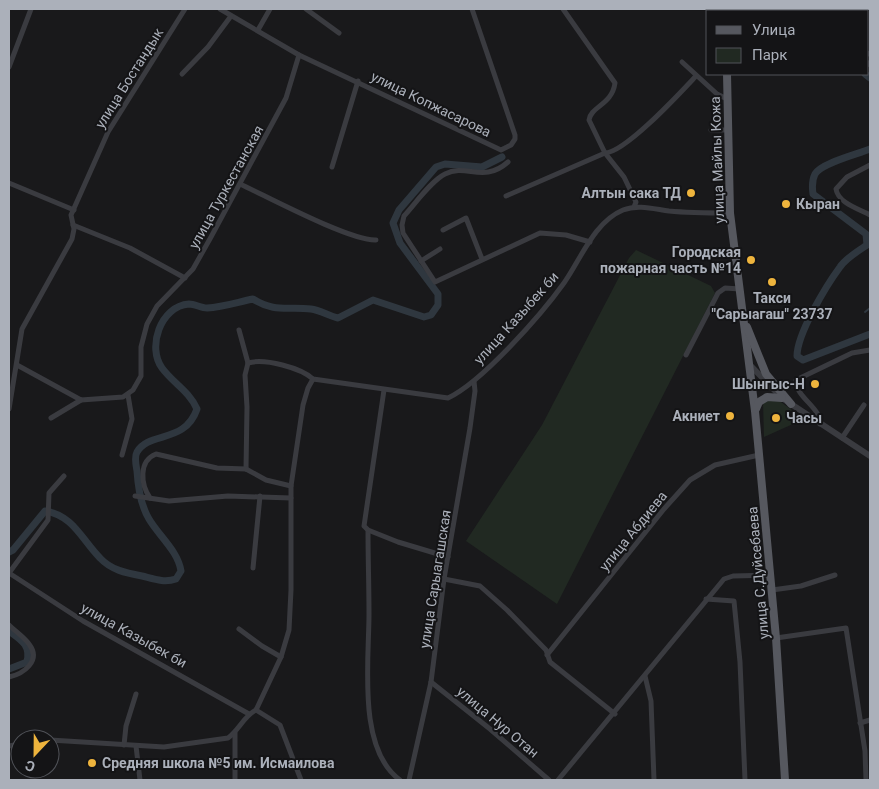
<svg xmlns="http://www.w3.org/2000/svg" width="879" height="789" font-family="Roboto,sans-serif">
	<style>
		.green { fill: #212922 }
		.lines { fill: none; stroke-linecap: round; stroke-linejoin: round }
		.stream { stroke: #2f373f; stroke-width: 2 }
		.canal { stroke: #2f373f; stroke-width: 7 }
		.minor { stroke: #3a3b40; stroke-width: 5 }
		.tertiary { stroke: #3a3b40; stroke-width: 6 }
		.primary { stroke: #56585f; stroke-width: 8 }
		.poi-dot { fill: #eeb43d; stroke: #141416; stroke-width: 2 }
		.labels { text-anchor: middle; stroke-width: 4; stroke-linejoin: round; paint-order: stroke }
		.street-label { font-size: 14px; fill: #abb0ba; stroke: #141416 }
		.poi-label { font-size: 14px; font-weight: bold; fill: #abb0ba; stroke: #141416; text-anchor: end }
	</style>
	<rect width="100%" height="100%" fill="#19191b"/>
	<g class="green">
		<polygon points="636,250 711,286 715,293 557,604 466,541 542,425 629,258"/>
		<polygon points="767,399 778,400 804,419 764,437 763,402"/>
	</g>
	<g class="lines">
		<polyline class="stream" points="865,312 870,308"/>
		<g class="canal">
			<polyline points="839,11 839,9"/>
			<polyline points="865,74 870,78"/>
			<path d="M870,149c-12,5 -49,14 -55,25 -3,6 -3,13 -2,20l53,40 1,11c-9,6 -21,13 -27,22 -14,19 -43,67 -43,89l6,4 67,-26"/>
			<path d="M9,552l4,-2 32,-39c28,4 37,29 55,47 11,12 26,15 42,18 12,3 22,7 34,3l5,-8c-3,-20 -22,-35 -32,-52 -9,-15 -11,-32 -12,-48 -1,-6 -3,-14 0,-19 12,-21 48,-8 60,-43 -8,-18 -24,-26 -35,-41 -15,-20 -2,-62 27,-64 6,0 12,4 18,4 16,-1 31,-6 46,-9 22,14 35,7 58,10 9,1 18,7 27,9l35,-18 51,17 7,-2 7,-10v-11l-38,-51 -7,-20 6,-13 37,-43 9,-3 37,3 20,-10"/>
			<path d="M9,631c12,9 22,14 18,31l-18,7"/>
		</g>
		<g class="minor">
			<polyline points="220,9 299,55 501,150 511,145 515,139 515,135 472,9"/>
			<polyline points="306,9 339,33"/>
			<path d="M563,9l52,74c-3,22 -24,23 -26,37l16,33 19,24 12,25 -2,5"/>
			<polyline points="828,11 828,9"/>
			<polyline points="846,11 846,9"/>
			<polyline points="258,30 270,9"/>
			<polyline points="868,54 870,53"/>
			<polyline points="682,62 717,94 727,99"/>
			<polyline points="868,63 870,65"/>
			<polyline points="9,67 31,9"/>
			<polyline points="182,74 208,47 231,16"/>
			<polyline points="711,130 727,130"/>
			<path d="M508,162c-25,22 -41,1 -63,12 -14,7 -30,30 -41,42l-2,9 1,8 32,49 105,-49 26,2 24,7"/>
			<path d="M870,165l-23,12 -11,12c2,14 23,20 34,26"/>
			<polyline points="332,167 358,81"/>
			<polyline points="9,183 74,210"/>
			<path d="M240,184c28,13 110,57 136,56"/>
			<path d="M506,196l99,-43c21,-1 75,-60 91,-77"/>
			<polyline points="73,225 130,248 185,278"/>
			<polyline points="443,230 466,218 482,259"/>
			<polyline points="421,261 440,249"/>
			<polyline points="239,330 248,363"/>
			<polyline points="686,355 718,293 725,288 740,289"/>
			<polyline points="17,365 81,400 123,397 133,390 141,376 141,347 147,324 157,306 193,269 211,237 286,98 299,55"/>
			<path d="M384,390l-20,136 4,4c0,28 1,56 1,84 0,47 -12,135 31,166"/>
			<polyline points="9,409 22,329 72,239 74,229 71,215 108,132 185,9"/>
			<polyline points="51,418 81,400"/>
			<path d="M820,424c2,-16 -25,-27 -24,-44l56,-27 18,-3"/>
			<polyline points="842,438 864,405"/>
			<polyline points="122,455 132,419 128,395"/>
			<path d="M246,469l1,-62 -2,-32 3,-12c17,-5 53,5 65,16l135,19c34,-16 93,-83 116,-115 17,-24 30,-61 59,-73 15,-6 31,-1 46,1 20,2 40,2 61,2"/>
			<polyline points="246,469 266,480 291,486"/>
			<polyline points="135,496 169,501 228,496 291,498"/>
			<path d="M150,498c-9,-13 -12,-37 6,-44l61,14 29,1"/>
			<polyline points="368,530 398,542 448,557"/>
			<polyline points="253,568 260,496"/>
			<polyline points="9,573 83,621 249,714"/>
			<polyline points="9,573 48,520 49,493 64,476"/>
			<polyline points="444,579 480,586 507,610 546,650 550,662 615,714"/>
			<polyline points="772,590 801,586 835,575"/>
			<polyline points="706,599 734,601 740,662 745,780"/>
			<path d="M9,625c6,6 15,12 20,19 13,17 -6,30 -20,33"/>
			<polyline points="239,629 262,646 281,657"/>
			<polyline points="776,638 846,628 865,751 866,780"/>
			<polyline points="547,655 664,509 690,480 715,465 759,455"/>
			<polyline points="645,676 651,701 654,780"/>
			<polyline points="431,682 490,729 549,780"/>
			<polyline points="256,710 280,725 301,780"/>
			<polyline points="860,723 870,720"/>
			<path d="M50,740l114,7 64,-9c11,-8 16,-22 28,-28l25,-53 8,-27 2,-40v-104l12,-81 5,-17 5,-9"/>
			<polyline points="124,745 126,726 136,694"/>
			<polyline points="9,746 20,744"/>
			<polyline points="136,746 140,780"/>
			<polyline points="235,780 235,733"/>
			<polyline points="409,780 431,682 444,579 470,428 475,391 474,381"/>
			<polyline points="558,780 724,579 733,576 771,575"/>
		</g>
		<polyline class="tertiary" points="750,365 782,398 870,456"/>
		<g class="primary">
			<polyline points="745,11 747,9"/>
			<polyline points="727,74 730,213 755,411 776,638 785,780"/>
			<polyline points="747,327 766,374 791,404"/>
			<polyline points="756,409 759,402 767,397 782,398"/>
		</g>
	</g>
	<g class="poi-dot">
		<circle cx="691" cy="193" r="5"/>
		<circle cx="786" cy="204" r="5"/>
		<circle cx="751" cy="260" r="5"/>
		<circle cx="772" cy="282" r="5"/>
		<circle cx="815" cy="384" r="5"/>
		<circle cx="730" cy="416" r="5"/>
		<circle cx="776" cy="418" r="5"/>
		<circle cx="92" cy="763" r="5"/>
	</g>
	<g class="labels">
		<g class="street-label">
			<text transform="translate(129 78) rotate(-58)" y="5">улица Бостандык</text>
			<text transform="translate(431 104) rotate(26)" y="5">улица Копжасарова</text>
			<text transform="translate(717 160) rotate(-92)" y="5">улица Майлы Кожа</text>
			<text transform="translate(226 187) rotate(-61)" y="5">улица Туркестанская</text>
			<text transform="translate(516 318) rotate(-48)" y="5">улица Казыбек би</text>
			<text transform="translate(633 531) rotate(-51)" y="5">улица Абдиева</text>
			<text transform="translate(758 573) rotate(-95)" y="5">улица С.Дуйсебаева</text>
			<text transform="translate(435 579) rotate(-81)" y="5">улица Сарыагашская</text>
			<text transform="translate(134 635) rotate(29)" y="5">улица Казыбек би</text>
			<text transform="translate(498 722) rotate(40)" y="5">улица Нур Отан</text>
		</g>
		<g class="poi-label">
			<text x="681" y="198">Алтын сака ТД</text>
			<text x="796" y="209" text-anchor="start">Кыран</text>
			<text x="741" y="257">Городская<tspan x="741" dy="16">пожарная часть №14</tspan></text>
			<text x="772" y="303" text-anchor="middle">Такси<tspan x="772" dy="16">"Сарыагаш" 23737</tspan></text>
			<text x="805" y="389">Шынгыс-Н</text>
			<text x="720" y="421">Акниет</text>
			<text x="786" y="423" text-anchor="start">Часы</text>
			<text x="102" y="768" text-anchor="start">Средняя школа №5 им. Исмаилова</text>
		</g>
	</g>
	<rect width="879" height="789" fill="none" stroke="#abb0ba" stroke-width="20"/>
	<rect x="706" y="10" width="162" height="65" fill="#141416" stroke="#505258"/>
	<rect x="716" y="26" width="25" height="8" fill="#56585f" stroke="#505258"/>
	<text x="752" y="35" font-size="15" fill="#abb0ba">Улица</text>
	<rect x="716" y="48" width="25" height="15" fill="#212922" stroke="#505258"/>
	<text x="752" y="60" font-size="15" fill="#abb0ba">Парк</text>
	<g transform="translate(35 754) rotate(202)"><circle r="24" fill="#141416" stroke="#505258"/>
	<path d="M0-4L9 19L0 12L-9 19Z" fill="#eeb43d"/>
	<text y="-8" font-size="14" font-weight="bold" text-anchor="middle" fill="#abb0ba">С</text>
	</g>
</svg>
